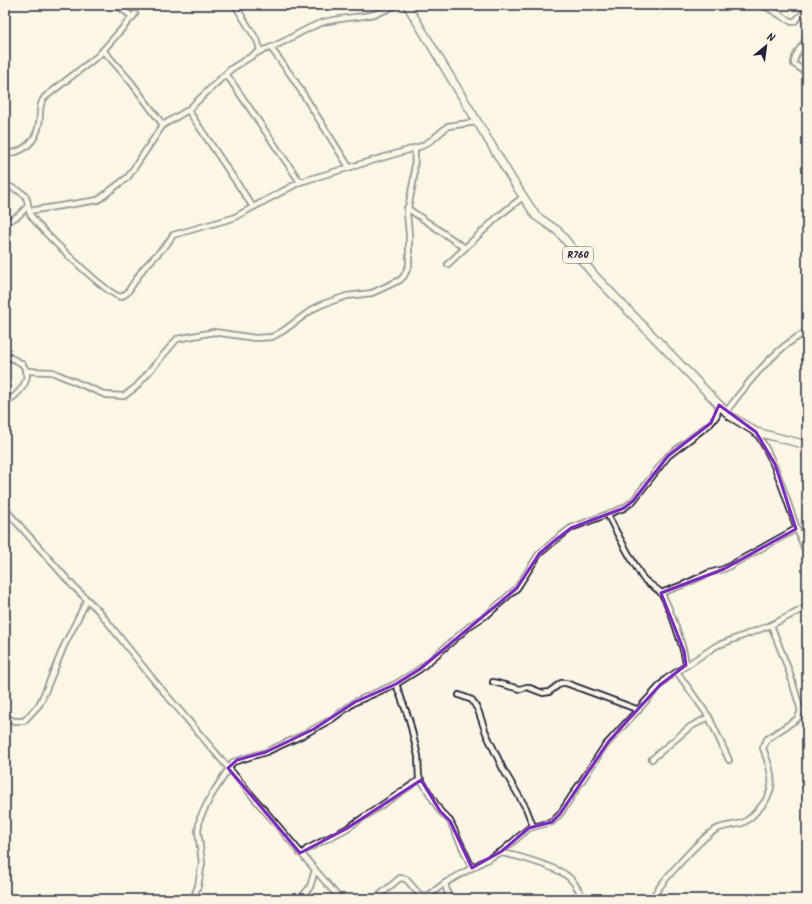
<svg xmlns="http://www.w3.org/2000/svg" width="812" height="904" font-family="Kalam,sans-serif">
  <rect width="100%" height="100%" fill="#fcf5e5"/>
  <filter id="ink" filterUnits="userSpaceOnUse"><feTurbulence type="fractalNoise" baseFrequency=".025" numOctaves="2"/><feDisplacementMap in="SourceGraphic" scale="8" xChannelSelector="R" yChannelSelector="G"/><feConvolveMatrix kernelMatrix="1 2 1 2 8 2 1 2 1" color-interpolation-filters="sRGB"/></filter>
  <g filter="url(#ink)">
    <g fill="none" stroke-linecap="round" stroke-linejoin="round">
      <!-- street casing -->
      <g stroke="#22223b" stroke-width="8">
        <g id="street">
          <path d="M116 5 133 17"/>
          <path d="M763 5 792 22 795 21 807 9"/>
          <path d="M807 39C801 47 794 55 794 64L807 73"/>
          <path d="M271 48 293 78 349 167"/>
          <path d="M103 50 131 82 163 125"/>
          <path d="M260 51C282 46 300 30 321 23 346 15 373 20 395 5"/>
          <path d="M227 75 300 182"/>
          <path d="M188 110 253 207"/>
          <path d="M5 154C23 153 36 142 39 124 41 114 38 105 45 97L99 55 135 14"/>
          <path d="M5 185C12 188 25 191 27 200 29 206 28 212 32 217 43 232 107 295 121 297L127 293 143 269 167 244 173 235 233 218 300 182 422 146 433 139 448 126 477 122"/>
          <path d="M407 208 465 248"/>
          <path d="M29 211 98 200 128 177 163 125 188 110 231 69 260 51 258 42 235 5"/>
          <path d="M5 223 18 216 28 206"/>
          <path d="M448 264 500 215 523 197"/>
          <path d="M5 355C10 358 17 360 22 364 35 378 18 396 5 402"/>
          <path d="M25 371 52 372 106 395 124 396 136 387 177 339 214 332 255 338 272 337 283 331 313 309 323 304 347 296 372 293 400 280 404 276 409 265V234L407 213 414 178 415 148"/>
          <path d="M726 412C745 386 777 345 807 332"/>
          <path d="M756 432C781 469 789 514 807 554"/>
          <path d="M5 509 73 586 98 610 152 678 340 899"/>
          <path d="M608 515C618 537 630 556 642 577 646 583 656 587 661 593 669 604 685 651 686 665"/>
          <path d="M661 593 685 584 709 573 724 569 796 529"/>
          <path d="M677 672 709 717 729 760"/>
          <path d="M493 682 520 689 527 687 543 693 549 692 561 683H566L639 710"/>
          <path d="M459 695 472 700 478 710 486 733 503 769 526 808 533 826"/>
          <path d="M5 717 14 721H24L39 705 45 692 64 646 87 600"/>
          <path d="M652 759 690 727 709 717"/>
          <path d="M420 778 440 811 450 821 472 868"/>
          <path d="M300 853H303L307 849 346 829 419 780 418 756 409 719 396 684"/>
          <path d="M498 853C511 853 555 867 566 875 574 880 579 891 584 899"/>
          <path d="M445 883 449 899"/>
          <path d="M193 899 198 886 202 863 198 831 200 818 211 796 233 762 266 752 301 736 332 719 355 702 396 684 420 669 471 625 488 614 517 588 539 554 553 542 571 528 624 508 633 501 668 456 711 423 717 415 719 405"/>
          <path d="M300 899 310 887 315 870"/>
          <path d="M375 899 400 878 406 879 419 894 425 896 429 895 445 883 502 851 529 828 552 822 560 814 604 747 666 679 716 646 771 625 807 607"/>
          <path d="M652 899C659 884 701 838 715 830 724 825 733 826 742 823 748 821 752 816 756 812 779 790 772 773 763 748L767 739 797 719 801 711 789 671 771 625"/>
        </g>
      </g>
      <!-- primary casing -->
      <g stroke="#22223b" stroke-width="10">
        <path id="primary" d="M407 5 513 181 536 216 558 231 594 275 730 416 756 432 807 445"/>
      </g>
      <!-- street -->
      <use href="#street" stroke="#fcf5e5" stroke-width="4.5"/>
      <!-- primary -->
      <use href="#primary" stroke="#fcf5e5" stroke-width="7"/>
    </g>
  </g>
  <!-- marked area -->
  <path d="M0 0H812V904H0ZM719 405 756 432 775 464 796 529 724 569 661 593 684 651 686 665 660 685 609 741 560 814 552 822 529 828 502 851 472 868 450 821 440 811 421 780 346 829 300 853 228 768 237 760 266 752 314 729 355 702 396 684 420 669 517 588 539 554 553 542 571 528 624 508 633 501 668 456 711 423Z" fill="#fcf5e5" fill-opacity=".55" fill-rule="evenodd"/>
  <path fill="none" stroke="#7b2cbf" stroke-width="3" stroke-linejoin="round" d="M719 405 756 432 775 464 796 529 724 569 661 593 684 651 686 665 660 685 609 741 560 814 552 822 529 828 502 851 472 868 450 821 440 811 421 780 346 829 300 853 228 768 237 760 266 752 314 729 355 702 396 684 420 669 517 588 539 554 553 542 571 528 624 508 633 501 668 456 711 423Z"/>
  <g text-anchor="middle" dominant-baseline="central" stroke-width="3" stroke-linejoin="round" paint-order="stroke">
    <!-- shield labels -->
    <rect fill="#fcf5e5" stroke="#63616e" stroke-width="1" x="563" y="247" width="30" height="16" rx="3"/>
    <g font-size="10" font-weight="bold" fill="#22223b">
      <text x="578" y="255">R760</text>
    </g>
  </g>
  <!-- margin -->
  <rect width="812" height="904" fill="none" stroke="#fcf5e5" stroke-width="20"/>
  <rect x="10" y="10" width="792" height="884" fill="none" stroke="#22223b" stroke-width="1.5" filter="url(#ink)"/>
  <!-- north arrow -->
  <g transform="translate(766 46) rotate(29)" stroke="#fcf5e5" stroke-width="3" paint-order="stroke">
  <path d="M0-3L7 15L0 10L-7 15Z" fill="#22223b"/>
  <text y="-6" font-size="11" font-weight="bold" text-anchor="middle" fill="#22223b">N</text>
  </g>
</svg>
